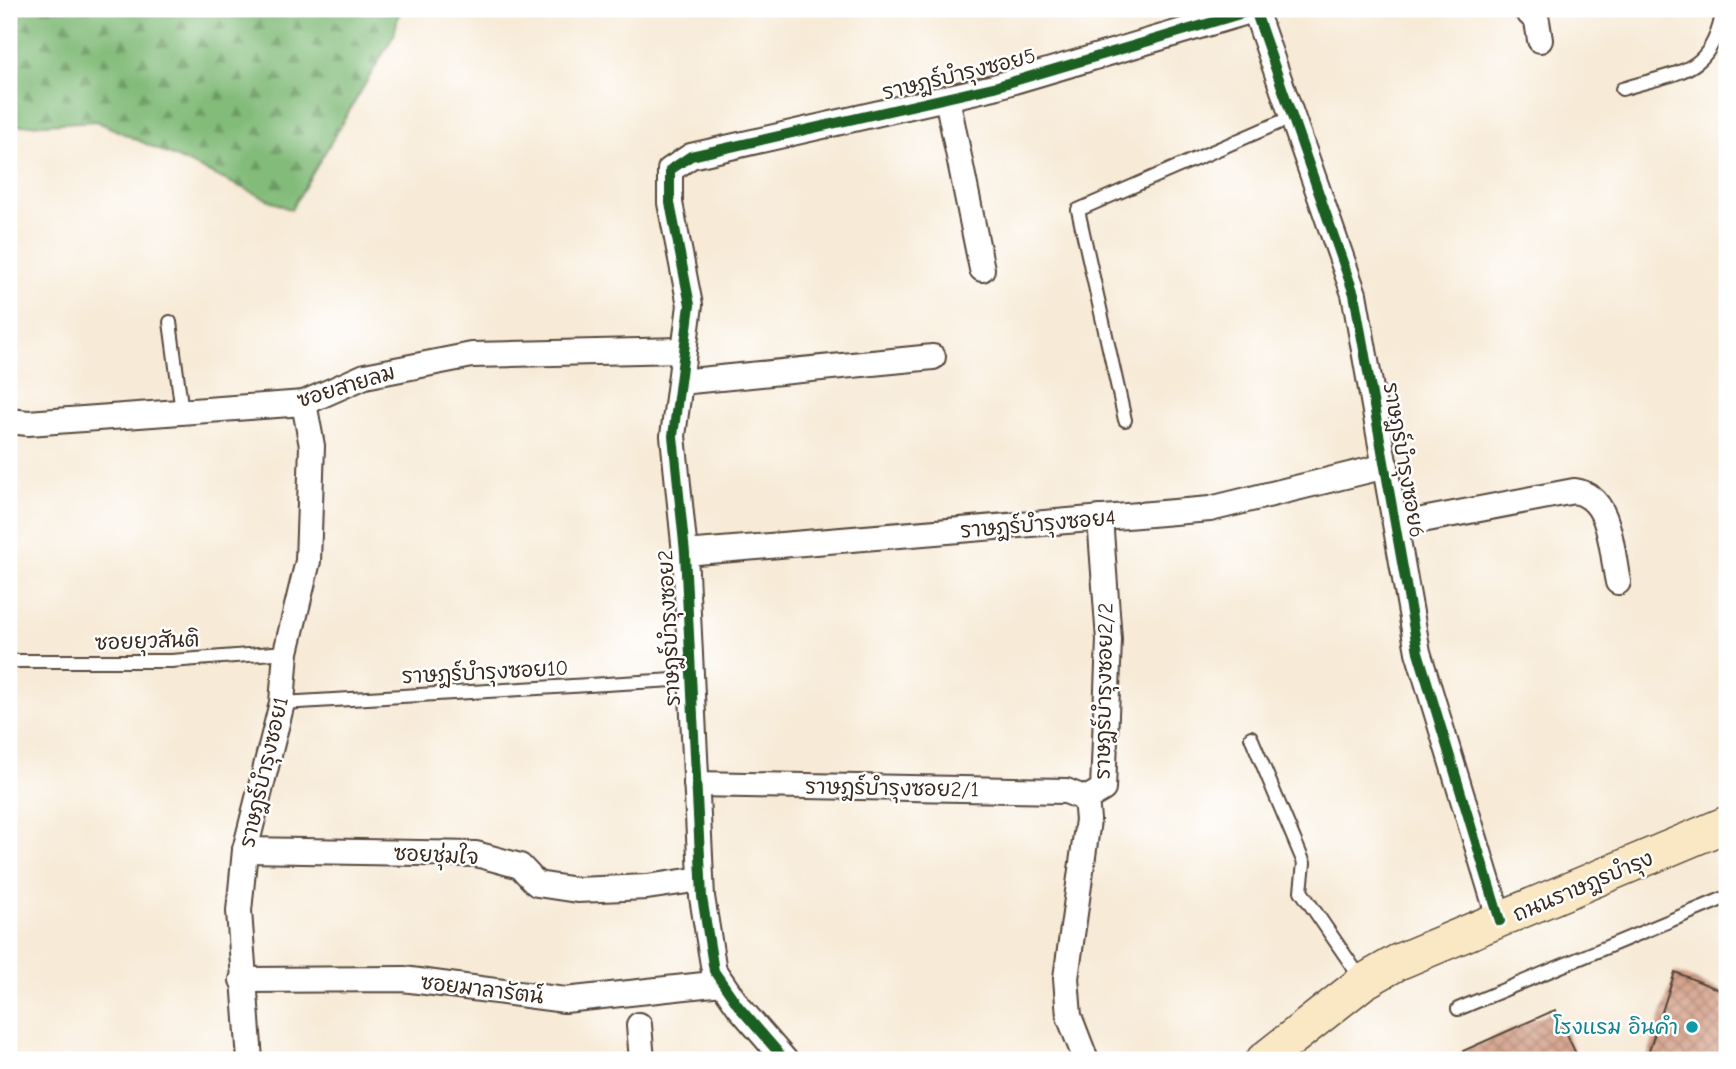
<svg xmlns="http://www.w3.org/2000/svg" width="1736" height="1069" font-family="'Comic Neue','Playpen Sans Thai',sans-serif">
  <defs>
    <pattern id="forest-firs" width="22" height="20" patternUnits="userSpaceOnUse" patternTransform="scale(1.75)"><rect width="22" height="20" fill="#83bc7a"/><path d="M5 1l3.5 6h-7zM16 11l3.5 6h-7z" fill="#6c9963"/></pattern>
    <pattern id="building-cross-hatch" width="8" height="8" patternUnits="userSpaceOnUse" patternTransform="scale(1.75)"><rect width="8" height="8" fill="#d4a089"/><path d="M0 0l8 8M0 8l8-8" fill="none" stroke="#ad836f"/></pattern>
  </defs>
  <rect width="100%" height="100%" fill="#fff"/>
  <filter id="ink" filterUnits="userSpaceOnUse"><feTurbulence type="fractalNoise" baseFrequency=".0143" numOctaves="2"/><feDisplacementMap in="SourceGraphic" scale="14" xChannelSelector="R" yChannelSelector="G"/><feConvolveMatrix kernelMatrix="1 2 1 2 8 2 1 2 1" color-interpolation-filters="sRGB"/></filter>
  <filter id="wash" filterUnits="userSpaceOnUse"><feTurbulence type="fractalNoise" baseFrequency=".00686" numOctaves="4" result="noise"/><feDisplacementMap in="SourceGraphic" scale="28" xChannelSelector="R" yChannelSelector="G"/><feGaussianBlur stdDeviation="1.57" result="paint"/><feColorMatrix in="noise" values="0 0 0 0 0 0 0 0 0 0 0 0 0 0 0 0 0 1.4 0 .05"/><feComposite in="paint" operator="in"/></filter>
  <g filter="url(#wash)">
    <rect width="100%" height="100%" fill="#f7ead6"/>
    <!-- forest -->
    <path fill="url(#forest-firs)" stroke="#5f734c" stroke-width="2" d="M9 9H400L394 35 291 210 96 121 9 126Z"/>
    <g id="blocks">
      <!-- building -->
      <g fill="url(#building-cross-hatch)">
        <path d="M1675 972 1727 993V1060H1646Z"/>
        <path d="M1555 1010 1579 1060H1468L1463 1051Z"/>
      </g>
    </g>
  </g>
  <g filter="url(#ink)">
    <use href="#blocks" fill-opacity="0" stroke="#57473a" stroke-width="2"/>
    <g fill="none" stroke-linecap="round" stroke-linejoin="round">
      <!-- lane casing -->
      <g stroke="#57473a" stroke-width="16">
        <g id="lane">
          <path d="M1622 89C1678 71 1712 76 1723 9"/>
          <path d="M170 322 182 412"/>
          <path d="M1125 420 1078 210 1292 117"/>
          <path d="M9 661H171L286 652"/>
          <path d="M282 703 691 679"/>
          <path d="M1251 737 1304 863 1301 891 1362 980"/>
          <path d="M1458 1009 1727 897"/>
        </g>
      </g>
      <!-- street casing -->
      <g stroke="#57473a" stroke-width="28">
        <g id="street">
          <path d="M1525 9 1537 21 1540 40"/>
          <path d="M1255 10 1354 294 1418 652 1500 921"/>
          <path d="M947 98 982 269"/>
          <path d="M680 382 933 357"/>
          <path d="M9 421 28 423 304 403 365 376 472 355 682 350"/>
          <path d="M1396 525 1574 491C1612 496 1611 551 1618 582"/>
          <path d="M685 553 1210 509 1386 466"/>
          <path d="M696 784 1066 791 1086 799"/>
          <path d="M245 850 476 854 520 866 537 884 577 890 647 887 701 879"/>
          <path d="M242 980 403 979 565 1000 722 983"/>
          <path d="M639 1025 642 1060"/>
          <path d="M250 1060 239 911 245 850 282 703 286 652 308 561 312 446 304 403"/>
          <path d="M785 1060 739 1007 714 971 702 897 685 553 673 436 690 305 670 203V170L691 156 994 87 1257 9"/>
          <path d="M1086 1060 1069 1016 1066 978 1088 820 1086 799 1103 789 1109 640 1100 518"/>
        </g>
      </g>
      <!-- secondary casing -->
      <g stroke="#57473a" stroke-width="38">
        <path id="secondary" d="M1264 1060 1363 982 1398 962 1727 824"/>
      </g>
      <!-- lane -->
      <use href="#lane" stroke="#fff" stroke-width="12"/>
      <!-- street -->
      <use href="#street" stroke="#fff" stroke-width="24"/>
      <!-- secondary -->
      <use href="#secondary" stroke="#fae7c3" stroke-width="35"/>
      <!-- cycleway casing -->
      <g stroke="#fff" stroke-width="15">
        <g id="cycleway">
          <path d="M1255 10 1354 294 1418 652 1500 921"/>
          <path d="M785 1060 739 1007 714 971 702 897 685 553 673 436 690 305 670 203V170L691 156 994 87 1257 9"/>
        </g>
      </g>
      <!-- cycleway -->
      <use href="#cycleway" stroke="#1b5e20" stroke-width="10"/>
    </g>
  </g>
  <!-- markers -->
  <circle fill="#0f9aa8" stroke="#fff" stroke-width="2.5" cx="1692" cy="1027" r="7"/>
  <g text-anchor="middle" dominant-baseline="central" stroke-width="5" stroke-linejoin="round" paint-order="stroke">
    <!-- street labels -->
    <g font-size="21" fill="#3b2a1e" stroke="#fff">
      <text transform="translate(959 74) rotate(-14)">ราษฎร์บำรุงซอย5</text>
      <text transform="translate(346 386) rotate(-17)">ซอยสายลม</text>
      <text transform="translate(1404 460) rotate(80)">ราษฎร์บำรุงซอย6</text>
      <text transform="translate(1038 524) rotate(-5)">ราษฎร์บำรุงซอย4</text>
      <text transform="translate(669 628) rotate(-93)">ราษฎร์บำรุงซอย2</text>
      <text transform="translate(147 641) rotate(-2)">ซอยยุวสันติ</text>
      <text transform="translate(485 672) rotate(-3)">ราษฎร์บำรุงซอย10</text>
      <text transform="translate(1104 691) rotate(-89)">ราษฎร์บำรุงซอย2/2</text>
      <text transform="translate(264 772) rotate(-77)">ราษฎร์บำรุงซอย1</text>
      <text transform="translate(892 788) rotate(1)">ราษฎร์บำรุงซอย2/1</text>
      <text transform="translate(436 855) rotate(3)">ซอยชุ่มใจ</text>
      <text transform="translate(1583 886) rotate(-23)">ถนนราษฎรบำรุง</text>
      <text transform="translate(482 989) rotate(7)">ซอยมาลารัตน์</text>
    </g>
    <!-- culture labels -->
    <g font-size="21" fill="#0d838f" stroke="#fff" text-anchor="end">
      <text x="1678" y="1027">โรงแรม อินคำ</text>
    </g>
  </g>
  <!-- margin -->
  <rect width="1736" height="1069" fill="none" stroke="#fff" stroke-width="35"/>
</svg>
